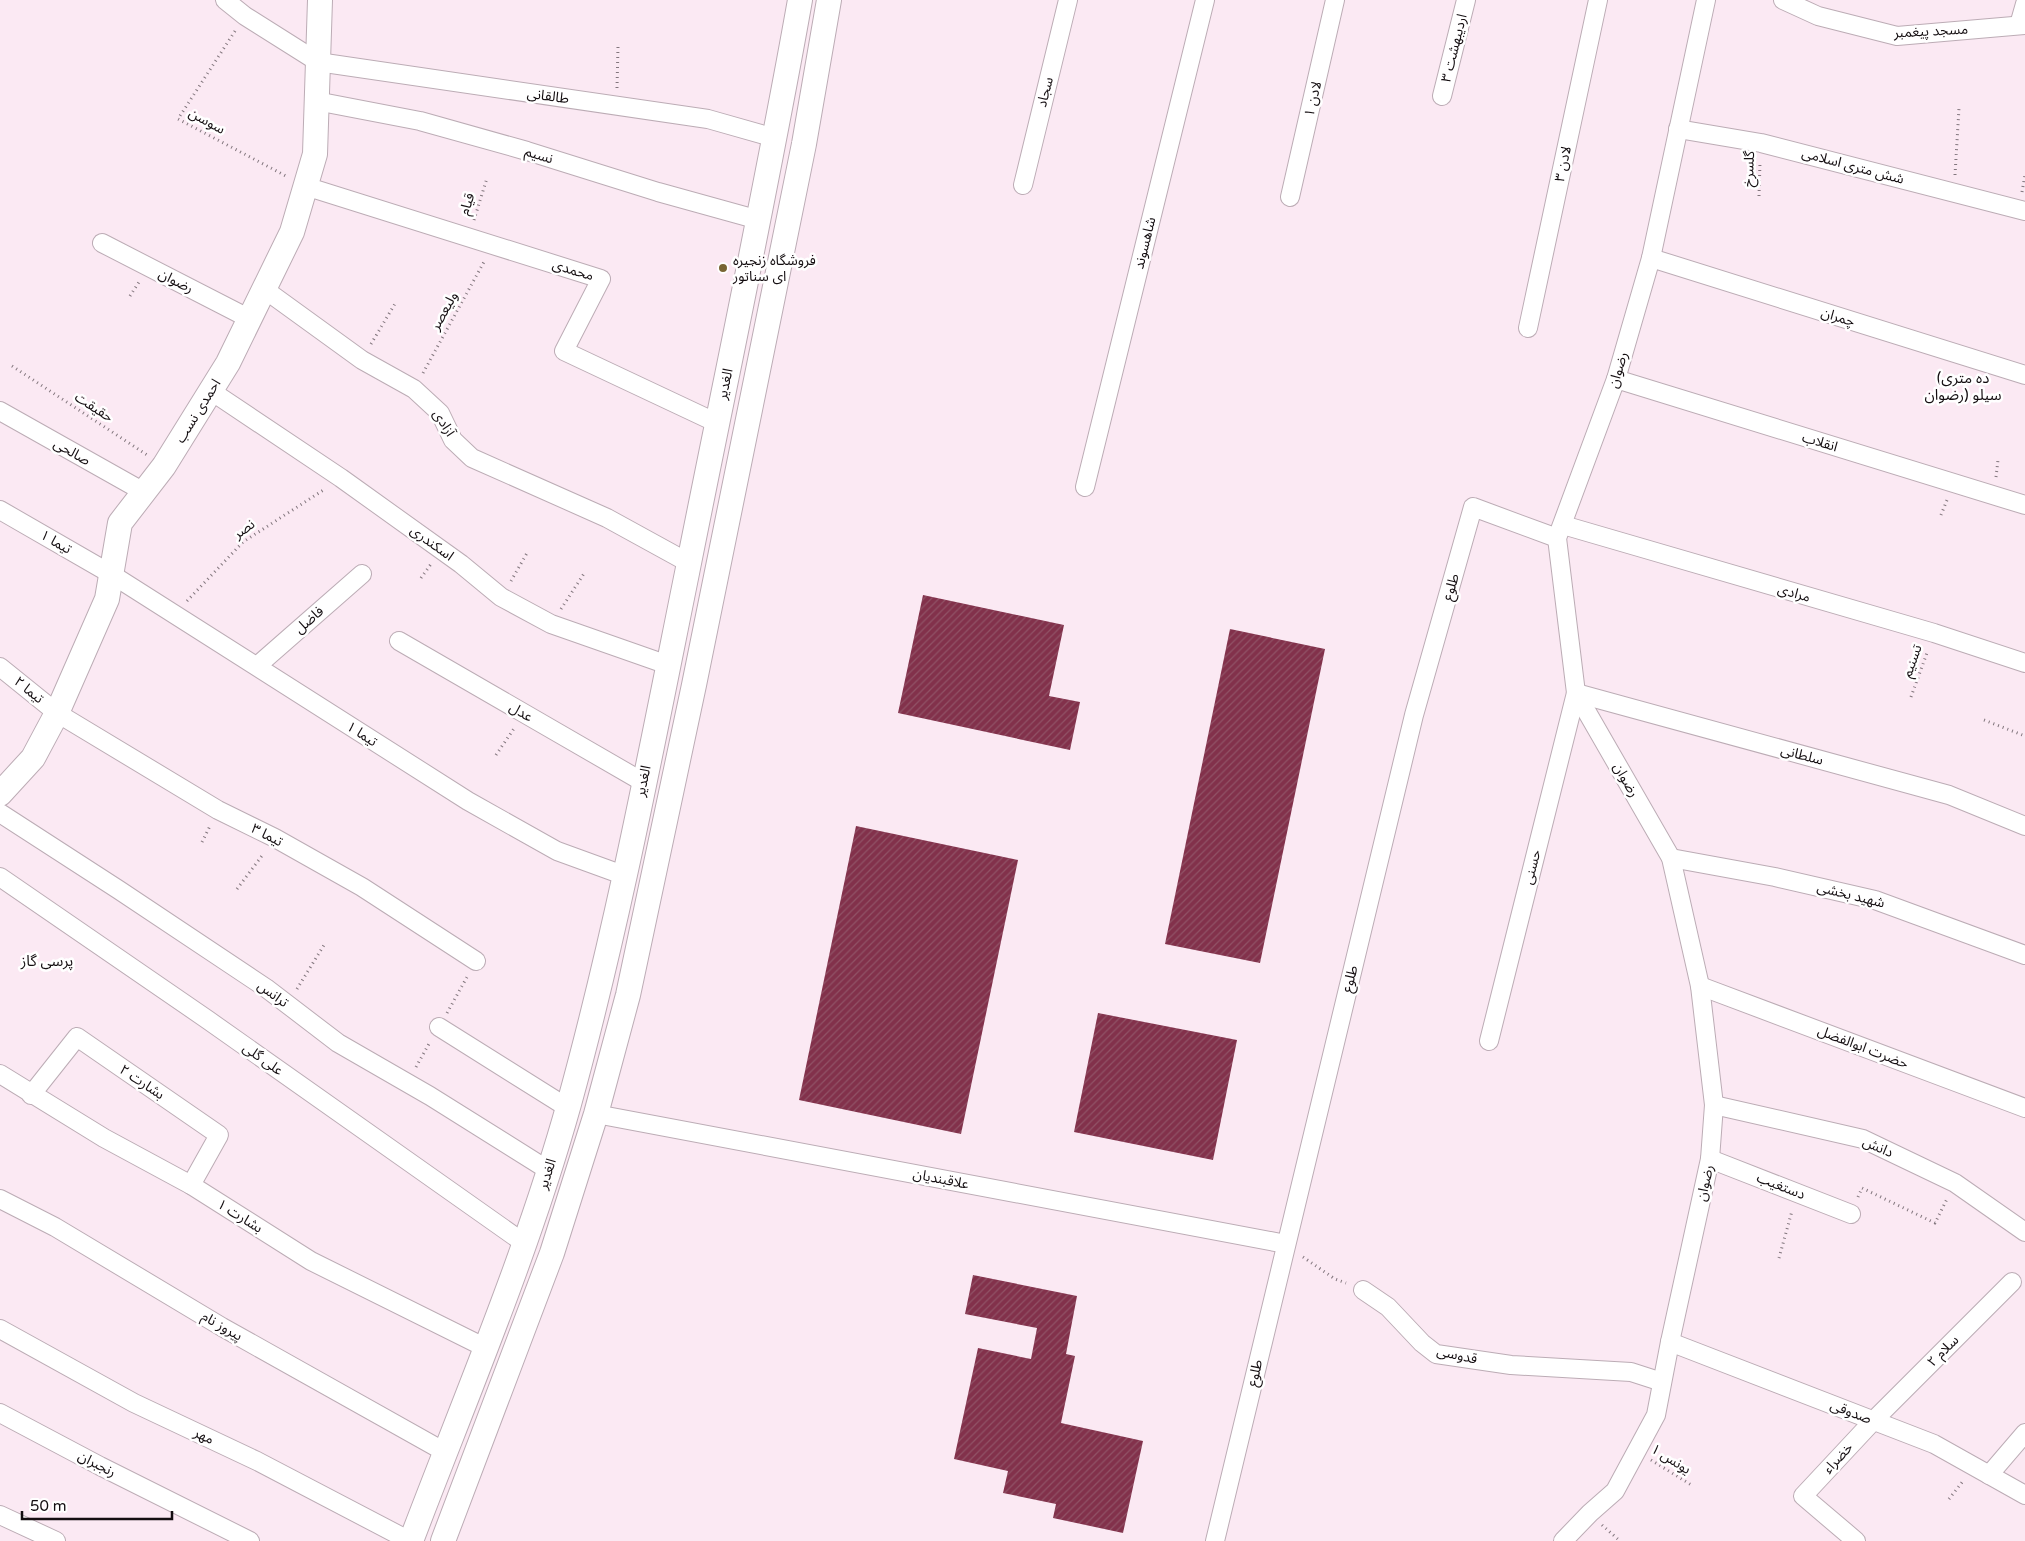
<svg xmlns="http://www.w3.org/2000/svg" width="2025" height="1541" font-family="'Varela Round','Noto Sans Arabic',sans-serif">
  <defs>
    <pattern id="building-hatch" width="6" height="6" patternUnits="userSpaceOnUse" patternTransform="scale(1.25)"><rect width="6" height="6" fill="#82314b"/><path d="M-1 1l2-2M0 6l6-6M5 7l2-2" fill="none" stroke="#905266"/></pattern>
  </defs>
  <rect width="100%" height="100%" fill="#fbe9f3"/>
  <!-- building -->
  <g fill="url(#building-hatch)">
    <path d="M923 595 1064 625 1049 696 1080 702 1070 750 898 713Z"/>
    <path d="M1230 629 1325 649 1260 963 1165 944Z"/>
    <path d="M856 826 1018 860 961 1134 799 1100Z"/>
    <path d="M1098 1013 1237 1040 1213 1160 1074 1132Z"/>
    <path d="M973 1275 1077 1296 1066 1354 1075 1356 1061 1423 1143 1441 1123 1533 1053 1518 1056 1504 1003 1493 1008 1471 954 1459 978 1348 1031 1359 1037 1328 965 1314Z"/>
  </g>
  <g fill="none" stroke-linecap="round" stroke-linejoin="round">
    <!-- street casing -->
    <g stroke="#bcacb5" stroke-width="20">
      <g id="street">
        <path d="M225 0 245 16 318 62 708 119 775 138"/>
        <path d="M1783 0 1818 16 1897 36 2025 25"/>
        <path d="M2019 25 2025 4"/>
        <path d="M1442 96 1466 0"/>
        <path d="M316 101 420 121 527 151 658 192 759 220"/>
        <path d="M1678 129 1761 143 2025 211"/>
        <path d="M1023 185 1068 0"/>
        <path d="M305 186 601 279 564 351 717 423"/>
        <path d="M1290 197 1335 0"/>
        <path d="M102 243 250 319"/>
        <path d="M1651 258 2025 375"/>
        <path d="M264 289 362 360 414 389 440 413 453 440 472 458 607 518 689 563"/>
        <path d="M1528 328 1598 0"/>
        <path d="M1616 379 2025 505"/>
        <path d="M211 391 341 478 461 564 501 597 551 624 668 665"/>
        <path d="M0 411 144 492"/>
        <path d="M1085 487 1205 0"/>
        <path d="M0 510 111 574 468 801 557 851 623 875"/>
        <path d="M1563 525 1934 633 2025 663"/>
        <path d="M399 641 643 782"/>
        <path d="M257 666 362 574"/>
        <path d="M0 667 57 713 218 810 275 838 362 887 476 961"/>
        <path d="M0 813 119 890 266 988 338 1043 430 1096 548 1170"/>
        <path d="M1671 858 1775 877 1875 900 2025 955"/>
        <path d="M0 877 208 1020 524 1243"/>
        <path d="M1700 986 2025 1108"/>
        <path d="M439 1027 568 1108"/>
        <path d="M1489 1041 1576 693 1949 795 2025 826"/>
        <path d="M0 1074 104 1138 191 1185 311 1261 486 1348"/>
        <path d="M31 1095 77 1037 219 1135 191 1185"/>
        <path d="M1714 1105 1863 1139 1955 1183 2025 1232"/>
        <path d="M596 1114 1286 1244"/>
        <path d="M1710 1159 1851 1214"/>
        <path d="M0 1199 55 1227 222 1327 445 1452"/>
        <path d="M1363 1290 1388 1307 1422 1343 1436 1354 1511 1365 1631 1372 1662 1382"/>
        <path d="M0 1329 134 1403 257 1461 410 1541"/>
        <path d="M1670 1342 1934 1444 2025 1495"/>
        <path d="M0 1413 100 1466 250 1541"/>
        <path d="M1989 1475 2025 1433"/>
        <path d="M0 1515 56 1541"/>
        <path d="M1215 1541 1414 715 1473 507 1557 538"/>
        <path d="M1563 1541 1590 1513 1615 1491 1656 1415 1670 1342 1710 1159 1714 1105 1700 986 1671 858 1576 693 1557 538 1616 379 1651 258 1706 0"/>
        <path d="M1856 1541 1803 1496 1874 1420 2012 1282"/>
      </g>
    </g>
    <!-- secondary casing -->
    <g stroke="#bcacb5" stroke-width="26">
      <g id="secondary">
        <path d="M0 794 33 758 57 713 107 599 120 523 164 466 228 363 292 232 315 154 320 0"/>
        <path d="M411 1541C466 1396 527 1254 569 1104 617 930 651 751 687 573 725 382 766 192 800 0"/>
        <path d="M443 1541 552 1253 596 1114 628 995 694 685 804 144 829 0"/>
      </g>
    </g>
    <!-- path -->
    <g stroke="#82767d" stroke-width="3" stroke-dasharray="1 4" stroke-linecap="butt">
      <path d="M235 31 178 119 286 176"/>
      <path d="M617 88 618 46"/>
      <path d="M1955 175 1959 108"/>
      <path d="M2022 192 2025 175"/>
      <path d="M1759 196 1760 162"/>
      <path d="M474 220 487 178"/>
      <path d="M130 296 139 282"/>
      <path d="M371 344 396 302"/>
      <path d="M12 366 147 455"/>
      <path d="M423 373 485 260"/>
      <path d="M1996 477 1998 460"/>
      <path d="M1941 515 1947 500"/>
      <path d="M421 578 431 564"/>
      <path d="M511 581 527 553"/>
      <path d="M187 601 243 542 325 489"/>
      <path d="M561 609 585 572"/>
      <path d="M1911 697 1928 650"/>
      <path d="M1984 720 2025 736"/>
      <path d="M496 755 515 727"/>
      <path d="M202 842 210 826"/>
      <path d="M237 889 264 853"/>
      <path d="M297 989 324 945"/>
      <path d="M447 1013 467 977"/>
      <path d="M416 1067 430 1042"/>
      <path d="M1858 1197 1862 1188 1935 1223 1947 1199"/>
      <path d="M1303 1257 1335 1279 1346 1283"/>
      <path d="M1779 1258 1792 1211"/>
      <path d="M1651 1460 1693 1486"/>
      <path d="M1949 1499 1963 1481"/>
      <path d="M1602 1525 1620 1541"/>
    </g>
    <!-- street -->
    <use href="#street" stroke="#fff" stroke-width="18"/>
    <!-- secondary -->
    <use href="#secondary" stroke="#fff" stroke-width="24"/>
  </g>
  <!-- markers -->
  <circle fill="#786533" stroke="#fff" stroke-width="2" cx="723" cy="268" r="5"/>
  <g text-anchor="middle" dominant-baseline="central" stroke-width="5" stroke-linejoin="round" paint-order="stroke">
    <!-- street labels -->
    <g font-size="14" fill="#140e11" stroke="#fff">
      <text transform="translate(1931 31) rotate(-3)">مسجد پیغمبر</text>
      <text transform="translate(1454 48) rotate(-76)">اردیبهشت ۳</text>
      <text transform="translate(1045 92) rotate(-76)">سجاد</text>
      <text transform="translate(548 96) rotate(8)">طالقانی</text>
      <text transform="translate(1313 99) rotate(-77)">لادن ۱</text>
      <text transform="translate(207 121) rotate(29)">سوسن</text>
      <text transform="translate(539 155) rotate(17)">نسیم</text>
      <text transform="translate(1563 164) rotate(-78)">لادن ۳</text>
      <text transform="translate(1853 166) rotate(15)">شش متری اسلامی</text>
      <text transform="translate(1749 169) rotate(-88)">گلسرخ</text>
      <text transform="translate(467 204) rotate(-73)">قیام</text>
      <text transform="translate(1145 243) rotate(-76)">شاهسوند</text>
      <text transform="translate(573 270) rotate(17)">محمدی</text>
      <text transform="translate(176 281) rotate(27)">رضوان</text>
      <text transform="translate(444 311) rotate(-61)">ولیعصر</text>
      <text transform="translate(1838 317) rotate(17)">چمران</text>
      <text transform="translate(1618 370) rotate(-73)">رضوان</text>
      <text transform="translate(725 384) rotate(-78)">الغدیر</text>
      <text transform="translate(94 407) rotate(33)">حقیقت</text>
      <text transform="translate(198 411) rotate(-58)">احمدی نسب</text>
      <text transform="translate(444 423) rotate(58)">آزادی</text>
      <text transform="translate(1820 442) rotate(17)">انقلاب</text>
      <text transform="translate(72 452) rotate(29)">صالحی</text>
      <text transform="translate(244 529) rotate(-36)">نصر</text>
      <text transform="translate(56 542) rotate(30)">۱ تیما</text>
      <text transform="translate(432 543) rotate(36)">اسکندری</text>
      <text transform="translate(1451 587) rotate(-74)">طلوع</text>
      <text transform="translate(1794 593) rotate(16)">مرادی</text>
      <text transform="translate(309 620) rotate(-41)">فاضل</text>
      <text transform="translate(1912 661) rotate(-70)">تسنیم</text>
      <text transform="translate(29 690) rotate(39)">تیما ۲</text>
      <text transform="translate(521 712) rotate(30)">عدل</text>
      <text transform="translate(362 734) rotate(33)">تیما ۱</text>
      <text transform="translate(1802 755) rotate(15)">سلطانی</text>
      <text transform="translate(1626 780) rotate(60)">رضوان</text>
      <text transform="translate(643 781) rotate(-78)">الغدیر</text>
      <text transform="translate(267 835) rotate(27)">تیما ۳</text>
      <text transform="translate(1532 867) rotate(-76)">حسنی</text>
      <text transform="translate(1851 895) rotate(14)">شهید بخشی</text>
      <text transform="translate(1350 979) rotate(-76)">طلوع</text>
      <text transform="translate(273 994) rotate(36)">ترانس</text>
      <text transform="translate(1863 1047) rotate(21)">حضرت ابوالفضل</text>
      <text transform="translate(263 1059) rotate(35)">علی گلی</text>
      <text transform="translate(142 1082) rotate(34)">بشارت ۲</text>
      <text transform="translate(1878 1147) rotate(24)">دانش</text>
      <text transform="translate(547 1174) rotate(-72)">الغدیر</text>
      <text transform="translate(941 1179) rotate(11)">علاقبندیان</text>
      <text transform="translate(1705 1183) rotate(-78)">رضوان</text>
      <text transform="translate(1781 1186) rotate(21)">دستغیب</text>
      <text transform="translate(240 1216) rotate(32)">بشارت ۱</text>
      <text transform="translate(222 1326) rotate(30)">پیروز نام</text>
      <text transform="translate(1943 1351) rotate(-45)">سلام ۲</text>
      <text transform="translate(1457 1355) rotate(12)">قدوسی</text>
      <text transform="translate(1255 1373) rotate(-77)">طلوع</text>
      <text transform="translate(1851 1412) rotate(21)">صدوقی</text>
      <text transform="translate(204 1436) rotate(25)">مهر</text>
      <text transform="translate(1838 1458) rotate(-47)">خضراء</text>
      <text transform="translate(1671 1459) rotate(32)">یونس ۱</text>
      <text transform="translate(97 1464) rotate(27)">رنجبران</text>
    </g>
    <!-- poi labels -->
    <g font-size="14" fill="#140e11" stroke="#fff" text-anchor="start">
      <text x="733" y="260">فروشگاه زنجیره<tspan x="733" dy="16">ای سناتور</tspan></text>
    </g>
    <!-- neighbourhood labels -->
    <g font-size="15" fill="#140e11" stroke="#fff">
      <text x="1963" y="378">(ده متری<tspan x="1963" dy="17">سیلو (رضوان</tspan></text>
      <text x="47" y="961">پرسی گاز</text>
    </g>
  </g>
  <!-- scale -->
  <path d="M22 1511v8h150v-8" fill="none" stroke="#140e11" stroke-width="2.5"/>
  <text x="30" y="1511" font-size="15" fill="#140e11" stroke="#ffffff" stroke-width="4" paint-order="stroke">50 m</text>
</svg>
